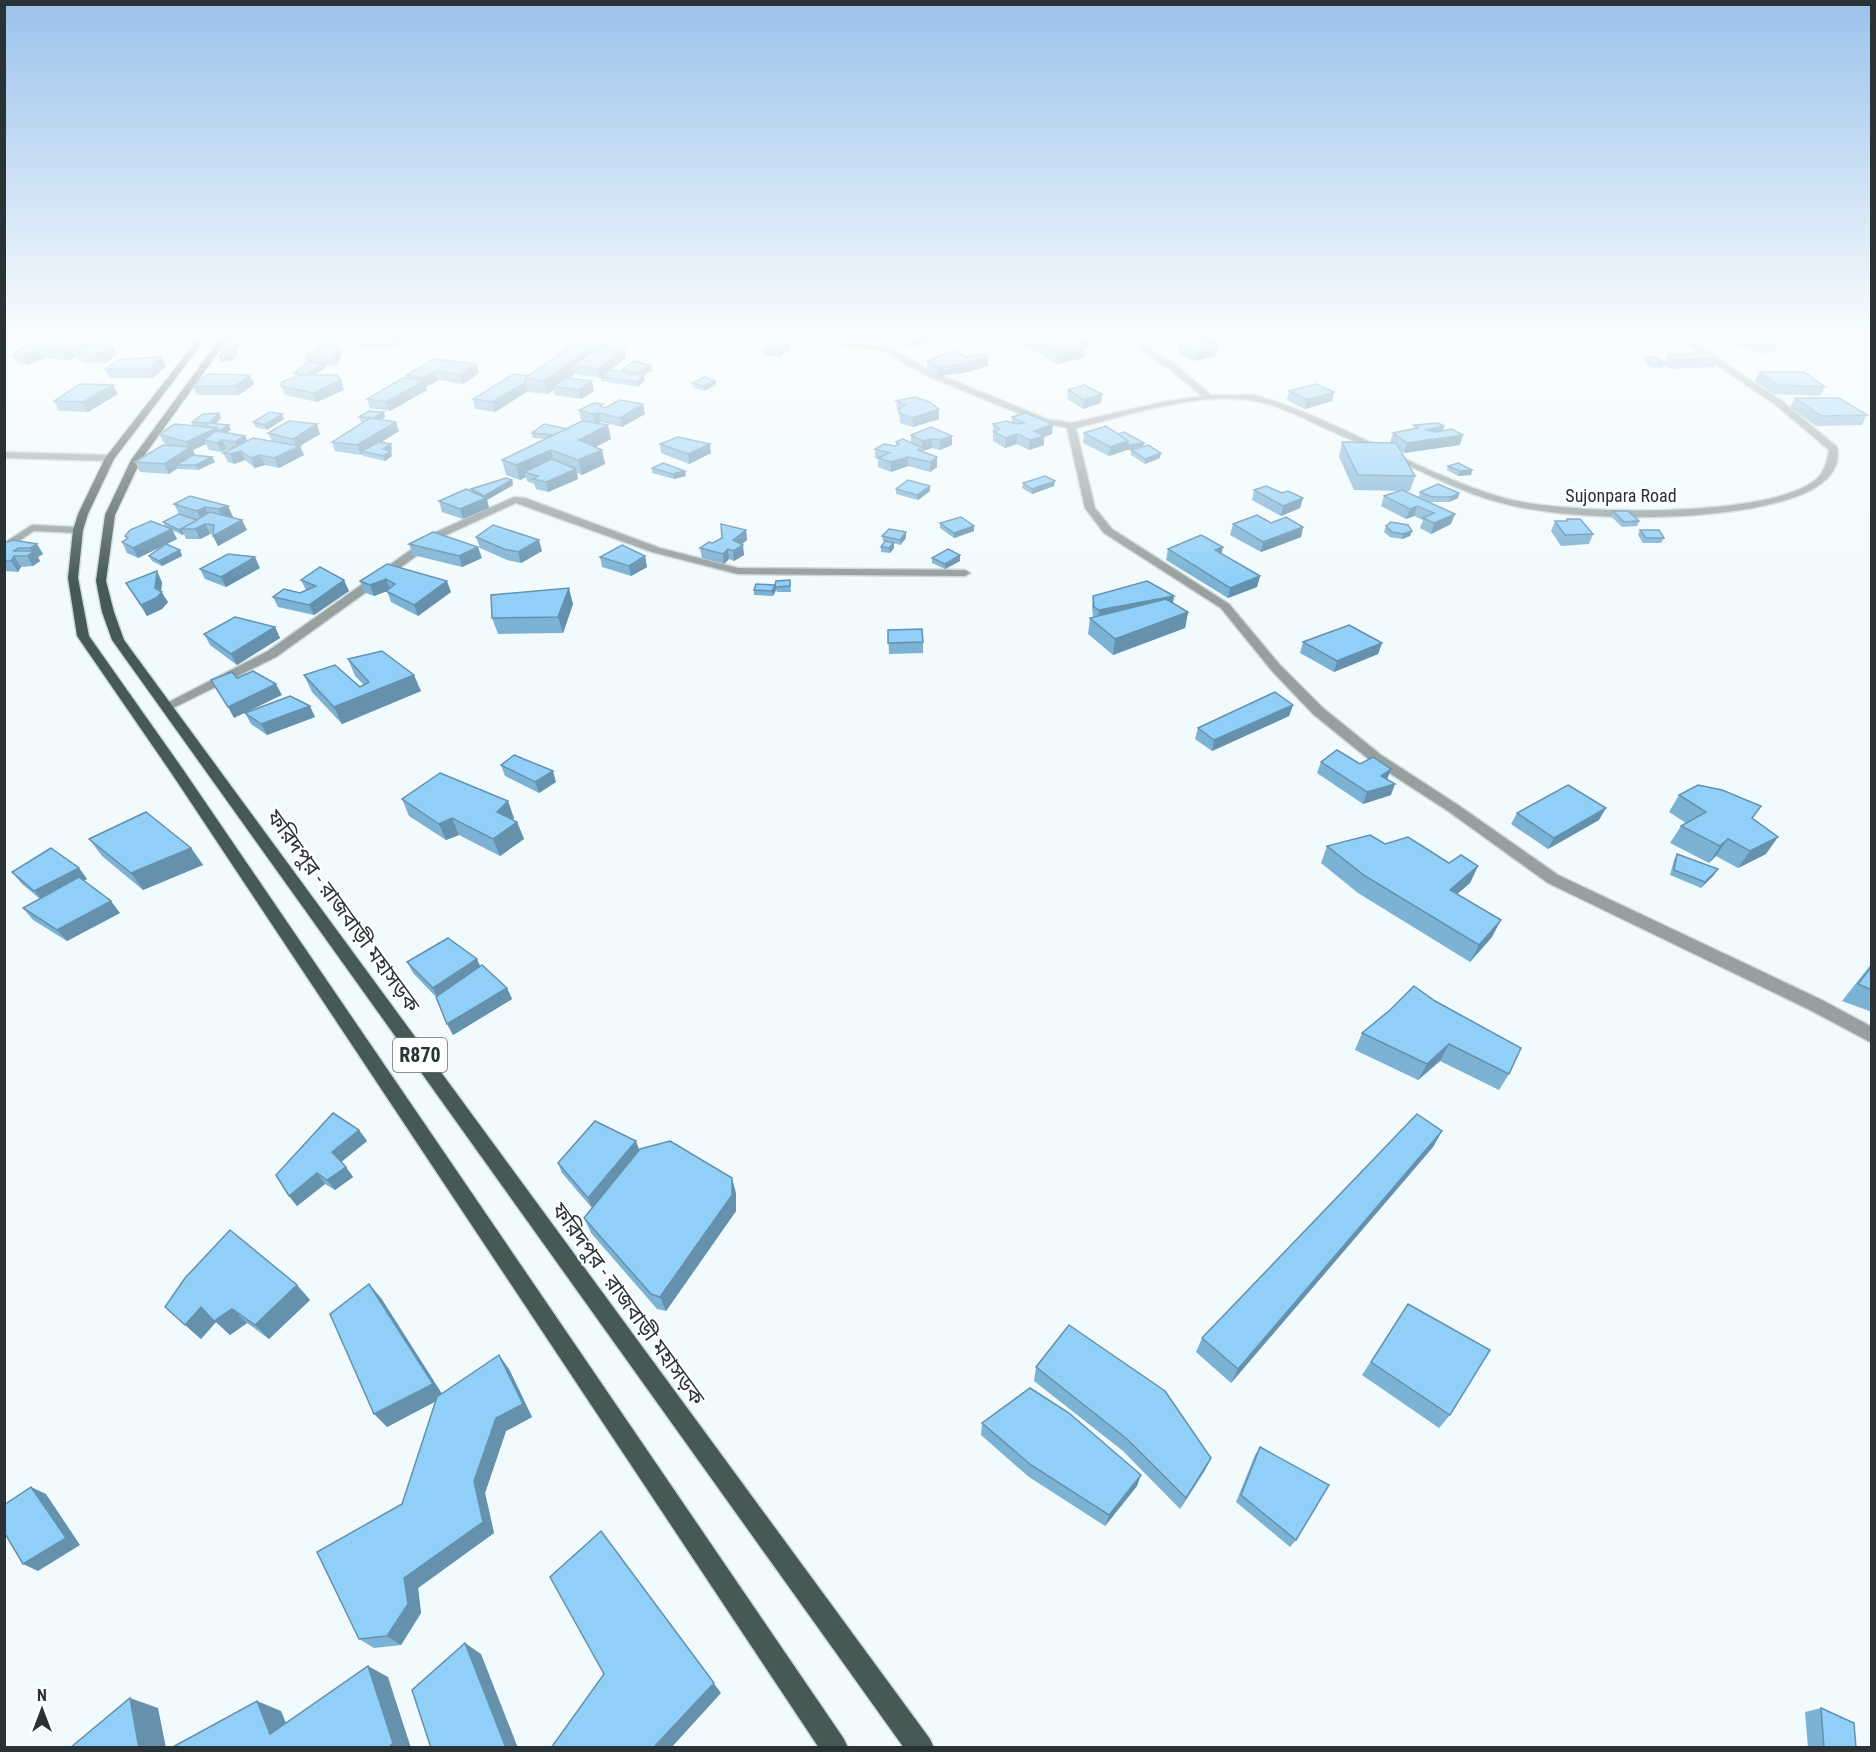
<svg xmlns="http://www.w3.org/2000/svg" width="1876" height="1752" font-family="'Roboto Condensed','Noto Sans Bengali',sans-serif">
  <rect width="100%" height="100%" fill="#f1fbfd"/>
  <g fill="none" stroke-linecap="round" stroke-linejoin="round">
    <!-- street casing -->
    <g stroke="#cdd7d9" stroke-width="3">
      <g id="street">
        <path d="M776 336H802L888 347 933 372 1047 419 1071 423 1163 402 1202 396 1173 372 1122 336H1132L1179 368 1211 395H1254L1277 402C1354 429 1425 475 1504 498 1564 515 1764 519 1814 481 1824 474 1827 462 1829 450L1776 405 1674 336H1684L1782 401 1837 447C1843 474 1816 490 1795 497 1724 523 1570 523 1498 502 1467 494 1438 479 1409 466 1380 453 1351 440 1322 427 1301 417 1278 405 1255 401 1196 391 1132 415 1076 428L1095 508 1112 529 1229 604 1280 665 1323 708 1381 755 1458 805 1558 875 1822 1000 1872 1027V1043L1810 1010 1548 883 1448 811 1371 761 1313 714 1272 671 1221 608 1104 533 1085 508 1067 428 1042 423 927 376 883 351Z"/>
        <path d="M4 452 110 455 115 458 110 461 4 458Z"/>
        <path d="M514 497 525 498 660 548 738 568 965 570 970 573 965 576 738 574 652 552 516 503 444 536 276 657 171 709H163L161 706 268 651 436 532Z"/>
        <path d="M32 525 78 527 83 530 78 533 34 531 4 551V543Z"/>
      </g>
    </g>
    <!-- primary casing -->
    <g stroke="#cdd7d9" stroke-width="3">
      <g id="primary">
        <path d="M200 336H208L114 459 88 514 83 530 78 578 89 636 182 768 844 1739 848 1748H819L172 774 77 636 68 578 73 530 78 514 105 458Z"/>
        <path d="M222 336H230L141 460 115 515 106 581 114 612 124 640 930 1739 934 1748H904L112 640 102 612 96 581 105 515 131 460Z"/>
      </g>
    </g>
    <!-- street -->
    <use href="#street" fill="#96a09e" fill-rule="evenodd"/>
    <!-- primary -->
    <use href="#primary" fill="#465954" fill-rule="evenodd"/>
  </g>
  <!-- wall -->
  <g fill="#7cb2d4">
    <path d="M111 336H187L184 342 112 339Z"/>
    <path d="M367 336H401L399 338 400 342 395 347H358L357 343Z"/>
    <path d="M547 336H566L562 339 560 344 548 343Z"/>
    <path d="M888 336H930V338L926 344 915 345 914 348 888 342Z"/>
    <path d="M935 336H967L965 343Z"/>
    <path d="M1014 336H1089L1088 348H1085L1084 358 1057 364 1014 340Z"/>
    <path d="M1168 336H1225L1219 338 1218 347H1216V356L1194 361 1178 354 1179 345 1189 343 1186 342 1176 343 1168 341Z"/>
    <path d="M605 338 607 347 625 349 626 358 610 370 624 372 623 369 651 366 652 371 642 375 645 380 638 387 601 381V377L607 372 599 378 575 374 570 378 594 391 581 399 555 395 554 390 547 394 529 392 528 391 495 412 475 409 473 399 528 376Z"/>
    <path d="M1735 338 1769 346 1776 348 1773 353H1758L1752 349H1744L1733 342Z"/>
    <path d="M112 346 117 354 106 363H85L79 360 77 357 69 360 45 358 28 365 18 364 13 355 21 349 82 348Z"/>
    <path d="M790 349 779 357 763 355 762 350Z"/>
    <path d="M342 354 337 365 325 366 326 367 315 375 341 380 344 390 317 402 285 395 281 386 295 377 294 373 308 362 306 358Z"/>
    <path d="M1668 354 1719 358 1714 367 1670 369 1664 364 1663 368H1651L1644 362 1646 358 1664 363Z"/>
    <path d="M966 357H988V366L964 373 938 376 927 370V361Z"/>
    <path d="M476 364 479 373 463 384 439 380 426 386 427 390 390 411 370 408 367 399 407 379 406 375Z"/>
    <path d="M166 366 153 378H110L105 369Z"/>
    <path d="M1759 372 1825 387 1820 396 1773 394 1755 381Z"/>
    <path d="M250 375 254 384 239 395H197L193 386Z"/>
    <path d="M715 381 716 385 704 391 693 387 692 383Z"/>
    <path d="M1068 390 1102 394 1101 403 1083 409 1067 399Z"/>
    <path d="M1289 391 1334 392 1332 401 1305 409 1287 400Z"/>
    <path d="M118 394 88 412 59 411 54 401Z"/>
    <path d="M1795 398 1867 415 1862 425 1816 426 1790 407Z"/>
    <path d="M896 401 939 419 913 427 900 423 899 411 897 410Z"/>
    <path d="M643 404 645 414 622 427 601 422 597 423 611 439 596 447 602 450 605 464 582 475 577 473 578 479 548 492 536 489 534 484 527 481 526 477 520 480 506 475 502 460 545 439 533 438 532 433 567 429 590 422 581 420 579 410 603 407Z"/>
    <path d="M384 412 385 417 381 420 399 431 381 442 392 449 390 451 392 456 385 461 363 456V454L361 455 335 451 332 442 363 422H361L359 417Z"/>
    <path d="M219 413 221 418 215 424 231 430 226 432 248 441H272L268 433 320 434 300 446 304 455 279 468 265 465 255 468 245 460 234 464 228 462 223 453 229 450 227 449 222 452 209 450 206 444 193 450 195 455 212 457 215 462 198 470 178 469V468L169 474 140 472 135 462 172 446 164 443 159 434 193 426 192 422Z"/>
    <path d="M282 414 284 419 267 430 255 427 253 422Z"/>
    <path d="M1012 417 1052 434 1044 437V445L1029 450 1017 444 1005 448 993 441V424L1012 423Z"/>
    <path d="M1414 425 1444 426 1443 431 1460 445 1404 453 1400 450 1415 476 1410 491H1404L1451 524 1431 534 1420 528 1423 520 1414 516 1406 519 1381 506 1384 496 1399 491 1354 490 1339 457 1342 442 1392 443 1390 442 1393 433 1413 429Z"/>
    <path d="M1084 433 1118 434 1144 443 1143 446 1160 458 1145 464 1131 455V450L1136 449 1127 450 1109 456 1083 443Z"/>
    <path d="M911 435 952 436V445L940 450 932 448 922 451 921 450 937 467 930 472 908 466 891 472 878 467V459L875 458V449L895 446 896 445V442H911Z"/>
    <path d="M660 444 711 453 689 464 661 453Z"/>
    <path d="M1448 466 1472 470 1471 475 1458 476 1447 470Z"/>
    <path d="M652 468 686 476 674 479 652 473Z"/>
    <path d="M512 480 513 485 487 500 489 508 463 519 442 512 439 501 472 492 471 489Z"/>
    <path d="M1023 483 1054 486 1032 494 1022 488Z"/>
    <path d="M896 489 930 491 918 500 896 494Z"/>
    <path d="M1254 490 1282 493 1303 498 1300 508 1281 516 1252 500Z"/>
    <path d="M1420 492 1459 493 1458 498 1449 502H1430L1419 497Z"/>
    <path d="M174 504 228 506 233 517H231L247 530 218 546 213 536V534H210L200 539H186L184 534 182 535 172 530 177 539 167 544 180 550 182 556 162 566 152 561 149 556 163 546 138 558 127 553 122 542 127 539 125 536 166 527 163 522 197 520 179 514Z"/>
    <path d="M1613 511 1639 521 1637 526 1622 527 1611 516Z"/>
    <path d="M1567 519 1593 534 1589 544 1561 546 1551 531 1555 521H1566Z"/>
    <path d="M940 523 974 526V531L954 538 940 528Z"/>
    <path d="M1271 523 1303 527 1301 537 1261 552 1230 535 1233 524Z"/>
    <path d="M1386 526 1412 531 1410 536 1402 539 1390 537 1384 532Z"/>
    <path d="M746 530 747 540 742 544 744 555 734 561 729 559 724 564 702 558 700 548Z"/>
    <path d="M1640 530 1664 538 1661 543H1643L1638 535Z"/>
    <path d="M882 536 906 538 900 545 894 543V548L890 553 881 552V547L885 541H883Z"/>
    <path d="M476 537 542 551 521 563 507 560 480 548Z"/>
    <path d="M4 543 37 544 43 554 38 557 40 561 33 566 21 567 18 572 4 571Z"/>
    <path d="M409 544 482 558 462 567 413 555Z"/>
    <path d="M1168 549 1260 576 1257 587 1228 598 1166 560Z"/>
    <path d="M645 556 647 567 631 576 602 567 600 557Z"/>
    <path d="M932 558 960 561 945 569 932 563Z"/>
    <path d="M387 564 451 592 418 616 391 602 387 591 374 596 364 592 360 581Z"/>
    <path d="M260 568 226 587 205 579 200 569Z"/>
    <path d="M301 580 349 591 314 615 278 607 273 597 300 593 306 590Z"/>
    <path d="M790 580 791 592H777L776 590 773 596 754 595V590Z"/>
    <path d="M162 582 161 591 168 602 162 609 147 616 126 583Z"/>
    <path d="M1093 596H1174L1173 603 1188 612 1185 628 1113 655 1088 634 1090 618 1093 617 1092 607Z"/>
    <path d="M573 604 563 633 498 634 492 618Z"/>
    <path d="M275 627 280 638 237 665 210 645 204 634Z"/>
    <path d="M888 630 923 642V653L889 654Z"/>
    <path d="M1303 642 1382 643 1378 654 1334 672 1300 653Z"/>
    <path d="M348 659 421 691 342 724 312 692 304 675 360 687 364 685 355 676Z"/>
    <path d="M1293 705 1289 716 1212 751 1195 739 1198 728Z"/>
    <path d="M245 713 315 717 267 735 251 724Z"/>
    <path d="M1321 762 1360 764 1391 769 1387 779 1391 795 1363 804 1317 773Z"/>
    <path d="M501 765 556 782 539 793 505 776Z"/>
    <path d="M1679 795 1752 819 1766 854 1738 868 1716 856 1709 863 1670 843 1681 826 1686 823 1669 812Z"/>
    <path d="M402 799 514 818 513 820 517 822 524 839 500 856 459 835 446 840 409 816Z"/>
    <path d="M1517 813 1599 820 1548 849 1511 824Z"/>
    <path d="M89 839 191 848 203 865 143 890 102 856Z"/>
    <path d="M1385 844 1449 863 1478 866 1470 883 1457 894 1492 937 1470 962 1358 893 1321 863 1327 846Z"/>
    <path d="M1677 854 1714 875 1701 888 1670 875 1674 860Z"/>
    <path d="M79 868 87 879 84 881 120 913 67 941 33 920 23 908 40 899 22 884 12 872Z"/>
    <path d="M407 962 480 966 507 988 512 999 453 1035 436 997 413 973Z"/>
    <path d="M1872 963V1012L1842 1001Z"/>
    <path d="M1390 1010 1509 1074 1499 1090 1440 1061 1418 1080 1355 1050 1362 1033Z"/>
    <path d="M359 1130 367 1141 341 1162 353 1177 335 1190 325 1184 297 1206 289 1196Z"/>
    <path d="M1442 1131 1433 1147 1231 1383 1196 1352 1202 1338Z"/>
    <path d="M639 1150 736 1193V1211L666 1311 657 1309 591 1233 584 1218 592 1208 562 1173 558 1163Z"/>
    <path d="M297 1285 310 1300 269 1339 247 1323 230 1335 216 1322 201 1339 165 1307Z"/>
    <path d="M381 1298 442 1394 509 1369 532 1417 506 1431 485 1493 494 1533 418 1588 421 1613 401 1645 374 1648 359 1639 402 1504 436 1401 387 1427Z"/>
    <path d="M1408 1304 1450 1415 1439 1428 1362 1375Z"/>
    <path d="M1036 1367 1211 1458 1205 1470 1180 1509 1123 1451 1034 1381Z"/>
    <path d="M982 1423 1137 1486 1105 1526 1029 1477 981 1435Z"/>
    <path d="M1260 1447 1296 1540 1290 1547 1236 1502 1255 1455Z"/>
    <path d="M1821 1708 1856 1748H1808L1805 1712Z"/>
  </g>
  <!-- shaded-wall -->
  <g fill="#6591ad">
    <path d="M4 336H17L6 342Z"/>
    <path d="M182 336H187L184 342Z"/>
    <path d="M558 336H566L562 339 560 344Z"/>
    <path d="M930 336 926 344 915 345 914 348 915 337Z"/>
    <path d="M1075 336H1089L1088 348H1085L1084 358 1057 364 1058 351Z"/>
    <path d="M1177 336H1187L1186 342 1176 343Z"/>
    <path d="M1210 336H1225L1213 339 1219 338 1218 347 1205 349 1207 340Z"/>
    <path d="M399 338 400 342 395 347 394 343Z"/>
    <path d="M605 338 607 351 572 365 574 374H575L558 387 553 386 554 390 547 394 544 381Z"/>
    <path d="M239 339 240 343 236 351 237 355 233 360 221 362 219 357 224 353 222 348Z"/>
    <path d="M81 344 85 353 75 351 77 357 69 360 64 352Z"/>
    <path d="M789 344 790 349 779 357V352Z"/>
    <path d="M339 345 342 354 337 365 333 357Z"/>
    <path d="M112 346 117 354 106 363 101 354Z"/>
    <path d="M1217 348 1216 356 1194 361 1195 353Z"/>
    <path d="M625 349 626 358 599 378 597 369Z"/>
    <path d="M40 350 45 358 28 365 23 356Z"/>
    <path d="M162 357 166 366 153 378 149 369Z"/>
    <path d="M988 357V366L964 373 938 376V367Z"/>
    <path d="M324 363 326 367 310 379 308 374Z"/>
    <path d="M476 364 479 373 463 384 460 375Z"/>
    <path d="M651 366 652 371 637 377 636 373Z"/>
    <path d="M436 371 439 380 426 387 423 378Z"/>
    <path d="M250 375 254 384 239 395 235 386Z"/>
    <path d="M644 375 645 380 638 387 637 382Z"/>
    <path d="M341 380 344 390 317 402 313 393Z"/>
    <path d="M424 381 427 390 390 411 386 402Z"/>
    <path d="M592 381 594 391 581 399 579 390Z"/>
    <path d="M715 381 716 385 704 391 703 386Z"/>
    <path d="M526 382 528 391 495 412 492 402Z"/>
    <path d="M113 385 118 394 88 412 83 402Z"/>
    <path d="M1334 392 1332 401 1305 409 1307 400Z"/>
    <path d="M1102 394 1101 403 1083 409 1084 400Z"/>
    <path d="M643 404 645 414 622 427 620 418Z"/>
    <path d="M939 409V419L913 427 912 418Z"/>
    <path d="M384 412 385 417 376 423 374 418Z"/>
    <path d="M219 413 221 418 211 428 209 423Z"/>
    <path d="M599 413 601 422 595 424 593 414Z"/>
    <path d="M282 414 284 419 267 430 265 425Z"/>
    <path d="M396 422 399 431 366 452 362 451 363 454 361 455 357 445Z"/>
    <path d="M317 424 320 434 300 446 304 455 279 468 274 458 297 447 293 439Z"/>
    <path d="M1053 424 1052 434 1044 437V445L1029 450 1030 440 1034 431Z"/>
    <path d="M229 425 231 430 223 435 221 430Z"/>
    <path d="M608 425 611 439 582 454 579 440Z"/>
    <path d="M1444 426 1441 436 1425 430Z"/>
    <path d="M217 428 221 437 204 440 206 444 193 450 196 457 176 465 178 468 169 474 164 464 189 448 186 442Z"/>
    <path d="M1017 434V444L1005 448 1006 438Z"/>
    <path d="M1463 435 1460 445 1404 453 1407 443Z"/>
    <path d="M245 436 250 445 241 451 245 460 234 464 230 454 239 451 235 442Z"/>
    <path d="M952 436V445L940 450V440Z"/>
    <path d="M932 439V448L922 451V441Z"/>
    <path d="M222 440 227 449 222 452 217 443Z"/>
    <path d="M1128 441 1144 443 1143 447 1127 450 1109 456 1110 447Z"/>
    <path d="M391 444 392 449 384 454 383 449Z"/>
    <path d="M710 444 711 453 689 464 688 454Z"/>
    <path d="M551 450 555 465 524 472 526 477 520 480 516 465Z"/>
    <path d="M602 450 605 464 582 475 578 460Z"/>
    <path d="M391 451 392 456 385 461 383 456Z"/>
    <path d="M1161 453 1160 458 1145 464V459Z"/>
    <path d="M260 455 265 465 255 468 251 458Z"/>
    <path d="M212 457 215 462 198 470 196 465Z"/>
    <path d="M908 457V466L891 472V462Z"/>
    <path d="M937 457V467L930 472V462Z"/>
    <path d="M576 469 578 479 548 492 546 482Z"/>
    <path d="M1472 470 1471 475 1458 476 1460 471Z"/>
    <path d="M685 471 686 476 674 479 673 474Z"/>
    <path d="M512 480 513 485 487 500 489 508 463 519 460 509Z"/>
    <path d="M1055 481 1054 486 1032 494V489Z"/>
    <path d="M930 486V491L918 500 917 495Z"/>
    <path d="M1459 493 1458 498 1449 502 1451 497Z"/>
    <path d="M1303 498 1300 508 1281 516 1283 506Z"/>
    <path d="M228 506 233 517 223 519 218 509Z"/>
    <path d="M1417 506 1414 516 1406 519 1410 509Z"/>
    <path d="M205 507 210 517 202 521 197 511Z"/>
    <path d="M1455 514 1451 524 1431 534 1434 523Z"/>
    <path d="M197 520 181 529 184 534 182 535 179 530Z"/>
    <path d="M242 520 247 530 218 546 213 536Z"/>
    <path d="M205 524 210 534 200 539 195 529Z"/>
    <path d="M974 526V531L954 538V533Z"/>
    <path d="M1303 527 1301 537 1261 552 1263 542Z"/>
    <path d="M172 529 177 539 138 558 133 548Z"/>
    <path d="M746 530 747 540 736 549 743 545 744 555 734 561 733 551V540Z"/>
    <path d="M1412 531 1410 536 1402 539 1403 534Z"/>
    <path d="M906 532V538L900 545V540Z"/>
    <path d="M539 540 542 551 521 563 518 552Z"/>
    <path d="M894 543V548L890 553 889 548Z"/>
    <path d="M37 544 43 554 38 557 40 561 33 566 27 556 32 552 30 548Z"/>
    <path d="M478 547 482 558 462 567 459 556Z"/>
    <path d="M1223 547 1221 557 1215 550Z"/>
    <path d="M728 549 729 559 724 564 723 554Z"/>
    <path d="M180 550 182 556 162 566 159 561Z"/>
    <path d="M960 555V561L945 569V564Z"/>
    <path d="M14 556 21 567 18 572 11 561Z"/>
    <path d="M645 556 647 567 631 576 629 566Z"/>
    <path d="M255 557 260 568 226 587 221 577Z"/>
    <path d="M157 571 162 582 161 592 168 602 162 609 147 616 141 605 155 588Z"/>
    <path d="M1260 576 1257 587 1228 598 1230 588Z"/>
    <path d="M386 579 390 590 374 596 370 585Z"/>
    <path d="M344 580 349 591 314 615 309 605Z"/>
    <path d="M447 581 451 592 418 616 414 605Z"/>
    <path d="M775 585 776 590 773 596 772 591Z"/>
    <path d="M569 588 573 604 563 633 558 617Z"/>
    <path d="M1174 596 1172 607 1098 621 1099 610Z"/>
    <path d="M1188 612 1185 628 1113 655 1115 639Z"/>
    <path d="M275 627 280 638 237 665 231 654Z"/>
    <path d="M1382 643 1378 654 1334 672 1337 661Z"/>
    <path d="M414 675 421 691 342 724 334 707Z"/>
    <path d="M276 684 282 695 234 718 228 707Z"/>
    <path d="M1293 705 1289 716 1212 751 1214 740Z"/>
    <path d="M310 706 315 717 267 735 261 724Z"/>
    <path d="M1391 769 1387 780 1381 776Z"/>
    <path d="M553 771 556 782 539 793 535 782Z"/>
    <path d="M1395 784 1391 795 1363 804 1367 792Z"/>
    <path d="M508 801 514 818 504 829 497 812Z"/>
    <path d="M1606 808 1599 820 1548 849 1554 838Z"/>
    <path d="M452 818 459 835 446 840 439 824Z"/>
    <path d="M517 822 524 839 500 856 493 839Z"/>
    <path d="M1778 837 1766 854 1738 868 1750 851Z"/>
    <path d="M1728 839 1716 856 1709 863 1720 846Z"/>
    <path d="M191 848 203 865 143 890 131 873Z"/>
    <path d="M1478 866 1470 883 1442 907 1450 890Z"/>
    <path d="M79 868 87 879 44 902 34 891Z"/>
    <path d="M1718 869 1714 875 1701 888 1705 882Z"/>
    <path d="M111 901 120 913 67 941 57 930Z"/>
    <path d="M1501 920 1492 937 1470 962 1479 945Z"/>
    <path d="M477 959 482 970 438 999 433 988Z"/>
    <path d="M507 988 512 999 453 1035 447 1024Z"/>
    <path d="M1449 1044 1440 1061 1418 1080 1427 1064Z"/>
    <path d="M359 1130 367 1141 340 1163 332 1152Z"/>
    <path d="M1442 1131 1433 1147 1231 1383 1238 1369Z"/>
    <path d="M636 1141 640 1152 592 1208 588 1198Z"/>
    <path d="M346 1167 353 1177 335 1190 327 1180Z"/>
    <path d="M317 1173 325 1184 297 1206 289 1196Z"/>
    <path d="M732 1178 736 1193V1211L666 1311 660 1297Z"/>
    <path d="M369 1284 381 1298 444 1397 387 1427 374 1414Z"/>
    <path d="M297 1285 310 1300 269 1339 255 1325Z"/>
    <path d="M201 1307 232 1309 247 1323 230 1335 216 1322 201 1339 185 1325Z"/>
    <path d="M499 1355 509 1369 532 1417 506 1431 485 1493 494 1533 418 1588 421 1613 401 1645 387 1636 404 1578 474 1481Z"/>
    <path d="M1211 1458 1205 1470 1180 1509 1186 1498Z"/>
    <path d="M1141 1475 1137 1486 1105 1526 1109 1515Z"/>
    <path d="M31 1487 46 1494 80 1545 38 1571 23 1564Z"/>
    <path d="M601 1531 721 1693 671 1748H653Z"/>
    <path d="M465 1643 481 1654 518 1748H506Z"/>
    <path d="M368 1666 388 1677 411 1748H388Z"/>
    <path d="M130 1698 158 1708 166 1748H139Z"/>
    <path d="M257 1701 281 1711 294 1742 270 1734Z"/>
  </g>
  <!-- building -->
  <g fill="#90cff7" stroke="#6591ad" stroke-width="1.5">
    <path d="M367 336H394L392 338H399L394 343H357Z"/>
    <path d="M586 336 605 338 544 381 525 378Z"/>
    <path d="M900 336H918L915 337 914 340Z"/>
    <path d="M1032 336H1075L1076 340 1085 345 1058 351Z"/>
    <path d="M1197 336H1217L1219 338 1207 340Z"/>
    <path d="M1757 337 1770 344 1756 345 1776 346V348L1761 349 1754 345H1746L1735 338Z"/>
    <path d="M229 339H239L233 347 222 348Z"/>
    <path d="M43 340 81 344 64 352 40 350 23 356 13 355 21 349Z"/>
    <path d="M1200 341 1217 348 1195 353 1179 345Z"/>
    <path d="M93 343 112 346 101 354H81L75 351Z"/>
    <path d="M773 343 789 344 779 352 762 350Z"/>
    <path d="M339 345 333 357 306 358 308 352H314L318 346Z"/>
    <path d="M604 346 625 349 597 369 572 365Z"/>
    <path d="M236 350 232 356 219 357 222 352Z"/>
    <path d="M954 351 966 357 985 354 988 357 964 364 938 367 927 361Z"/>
    <path d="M1710 353 1719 358 1675 360 1668 354Z"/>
    <path d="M162 357 149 369H105L121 359Z"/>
    <path d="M1654 357 1665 363H1653L1646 358Z"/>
    <path d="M434 359 476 364 460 375 436 371 423 378 406 375Z"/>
    <path d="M634 361 651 366 636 373 623 369Z"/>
    <path d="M308 362 324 363 308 374 294 373Z"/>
    <path d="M610 370 629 372 626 374 644 375 637 382 601 377Z"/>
    <path d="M1759 372H1804L1825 387 1778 385Z"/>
    <path d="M208 374 250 375 235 386H193Z"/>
    <path d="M514 374 528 376 525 378 526 382 492 402 473 399Z"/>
    <path d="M300 375H337L341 380 313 393 281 386 282 382Z"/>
    <path d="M705 377 715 381 703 386 692 383Z"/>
    <path d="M403 378 424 381 386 402 367 399Z"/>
    <path d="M567 378 592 381 579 390 553 386Z"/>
    <path d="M80 384 113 385 83 402 54 401Z"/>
    <path d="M1316 384 1334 392 1307 400 1289 391Z"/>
    <path d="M1084 385 1102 394 1084 400 1068 390Z"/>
    <path d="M915 397 929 402 939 409 912 418 899 413V409L905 405 896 401Z"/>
    <path d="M1795 398H1839L1867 415 1821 416Z"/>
    <path d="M620 400 643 404 620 418 599 413 593 414 579 410 594 403 603 404 600 406 605 408Z"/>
    <path d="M369 411 384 412 374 418 359 417Z"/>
    <path d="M270 412 282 414 265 425 253 422Z"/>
    <path d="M219 413 209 423 229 425 221 430H218L217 428 204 427 209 423 192 422 203 414Z"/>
    <path d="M1026 413 1053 424 1034 431 1044 436 1030 440 1017 434 1006 438 994 432 1000 429 993 424 1007 421 1016 424 1024 423 1012 417Z"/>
    <path d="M370 418 396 422 357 445 332 442Z"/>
    <path d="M289 421 317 424 293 439 268 433Z"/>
    <path d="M582 421 608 425 579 440 602 450 578 460 551 450 516 465 502 460Z"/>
    <path d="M1438 423 1444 426 1425 430 1436 432 1452 429 1463 435 1407 443 1393 433 1418 428 1414 425Z"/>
    <path d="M175 424 217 428 186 442 159 434Z"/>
    <path d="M544 424 567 429 553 435 532 433Z"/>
    <path d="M1106 426 1128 441 1110 447 1084 433Z"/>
    <path d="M931 427 952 436 940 440 932 439 922 441 911 435Z"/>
    <path d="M216 431 245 436 235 442 222 440 217 443 204 440Z"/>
    <path d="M1124 432 1144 443 1128 445V441L1118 434Z"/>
    <path d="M678 437 710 444 688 454 660 444Z"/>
    <path d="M253 438 300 446 274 458 260 455 251 458 241 451 230 454 223 453Z"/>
    <path d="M903 439 921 447 918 450 937 457 930 462 908 457 891 462 878 458 890 453 875 449 884 444 895 446 899 444 896 442Z"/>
    <path d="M379 442 391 444 383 449 391 451 383 456 362 451Z"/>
    <path d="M1342 442 1396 443 1415 476 1358 475Z"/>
    <path d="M163 445 191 447 164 464 135 462Z"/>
    <path d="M1148 445 1161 453 1145 459 1131 450Z"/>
    <path d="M193 455 212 457 196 465H176Z"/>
    <path d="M552 459 576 469 546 482 533 479 538 476 524 472Z"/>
    <path d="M663 463 685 471 673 474 652 468Z"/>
    <path d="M1458 463 1472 470 1460 471 1448 466Z"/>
    <path d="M1045 476 1055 481 1032 489 1023 483Z"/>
    <path d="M506 478 512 480 484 496 471 489Z"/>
    <path d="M908 480 930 486 917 495 896 489Z"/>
    <path d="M1438 484 1459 493 1451 497H1432L1420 492Z"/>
    <path d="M1266 486 1282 493 1288 491 1303 498 1283 506 1254 490Z"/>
    <path d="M466 489 486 498 460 509 439 501Z"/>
    <path d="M1402 490 1455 514 1434 523 1423 518 1434 513 1417 506 1410 509 1384 496Z"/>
    <path d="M190 496 228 506 218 509 205 507 197 511 174 504Z"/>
    <path d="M1613 511H1628L1639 521 1624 522Z"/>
    <path d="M210 512 242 520 213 536 214 525 205 524 195 529H181Z"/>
    <path d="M179 514 197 520 179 530 163 522Z"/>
    <path d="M1257 515 1271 523 1286 517 1303 527 1263 542 1233 524Z"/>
    <path d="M961 517 974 526 954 533 940 523Z"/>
    <path d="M1567 519H1580L1593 534 1565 535 1555 521H1567Z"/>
    <path d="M151 521 172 529 133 548 122 542 128 538 125 536 130 530Z"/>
    <path d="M1391 522 1408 525 1412 531 1403 534 1392 532 1386 526Z"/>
    <path d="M721 524 746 530 733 540 743 545 733 551 728 549 723 554 700 548 709 542 713 543 722 538Z"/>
    <path d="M493 525 539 540 518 552 504 549 476 537Z"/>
    <path d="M889 529 906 532 900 540 882 536Z"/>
    <path d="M1640 530H1659L1664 538H1646Z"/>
    <path d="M433 532 478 547 459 556 409 544Z"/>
    <path d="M1201 535 1223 547 1215 550 1260 576 1230 588 1168 549Z"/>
    <path d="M13 540 37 544 30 548H19L13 551H34L27 556H14L11 561H4V543Z"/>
    <path d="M885 541 894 543 889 548 881 547Z"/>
    <path d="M166 544 180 550 159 561 149 556Z"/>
    <path d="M622 545 645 556 629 566 600 557Z"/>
    <path d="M948 549 960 555 945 564 932 558Z"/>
    <path d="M228 554 255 557 221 577 200 569Z"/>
    <path d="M387 564 447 581 414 605 386 591 395 584 386 579 370 585 360 581Z"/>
    <path d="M320 567 344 580 309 605 273 597 284 589 300 593 316 586 301 580Z"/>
    <path d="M157 571 155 588 162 592 156 598 141 605 126 583Z"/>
    <path d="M790 580V586L776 587 775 585 772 591 754 590 756 584 775 585 776 581Z"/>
    <path d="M1147 581 1174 596 1099 610 1094 607 1093 596Z"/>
    <path d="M569 588 558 617 492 618 491 595Z"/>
    <path d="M1166 599 1188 612 1115 639 1090 618Z"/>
    <path d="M235 617 275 627 231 654 204 634Z"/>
    <path d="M1349 625 1382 643 1337 661 1303 642Z"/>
    <path d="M922 629 923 642 888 643V630Z"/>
    <path d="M382 651 414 675 334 707 304 675 335 665 360 687 369 682 348 659Z"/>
    <path d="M253 671 276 684 228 707 211 680 232 672 237 678Z"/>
    <path d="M1275 692 1293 705 1214 740 1198 728Z"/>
    <path d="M290 696 310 706 261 724 245 713Z"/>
    <path d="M1337 750 1360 764 1373 757 1391 769 1381 776 1395 784 1367 792 1321 762Z"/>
    <path d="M514 755 553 771 535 782 501 765Z"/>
    <path d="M440 773 508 801 497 812 517 822 493 839 452 818 439 824 402 799Z"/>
    <path d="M1568 785 1606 808 1554 838 1517 813Z"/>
    <path d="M1698 785 1722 790 1761 806 1752 818 1778 837 1750 851 1728 839 1720 846 1681 826 1706 812 1679 795Z"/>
    <path d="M146 812 191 848 131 873 89 839Z"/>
    <path d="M1370 835 1385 844 1408 837 1449 863 1461 855 1478 866 1450 890 1501 920 1479 945 1365 876 1327 846Z"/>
    <path d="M51 848 79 868 34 891 12 872Z"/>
    <path d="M1677 854 1718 869 1705 882 1674 870Z"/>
    <path d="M79 877 111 901 57 930 23 908Z"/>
    <path d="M448 938 477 959 433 988 407 962Z"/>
    <path d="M482 965 507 988 447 1024 436 997Z"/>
    <path d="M1872 966V990L1858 984Z"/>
    <path d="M1414 986 1435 1001 1521 1048 1509 1074 1449 1044 1427 1064 1362 1033 1390 1010Z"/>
    <path d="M333 1113 359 1130 332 1152 346 1167 327 1180 317 1173 289 1196 276 1175Z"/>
    <path d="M1417 1114 1442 1131 1238 1369 1202 1338Z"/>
    <path d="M595 1121 636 1141 588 1198 558 1163Z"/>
    <path d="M670 1141 732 1178V1195L660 1297 651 1294 584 1218 640 1149Z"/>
    <path d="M230 1230 297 1285 255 1325 232 1309 214 1321 201 1307 185 1325 165 1307 185 1278Z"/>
    <path d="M369 1284 433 1384 374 1414 330 1314Z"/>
    <path d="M1408 1304 1490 1350 1450 1415 1371 1362Z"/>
    <path d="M1069 1325 1165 1391 1211 1458 1186 1498 1127 1439 1036 1367Z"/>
    <path d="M499 1355 523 1404 496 1418 474 1481 483 1522 404 1578 408 1604 387 1636 359 1639 317 1552 402 1504 437 1397Z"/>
    <path d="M1030 1388 1069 1413 1141 1475 1109 1515 1031 1465 982 1423Z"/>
    <path d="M1260 1447 1329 1485 1296 1540 1241 1495Z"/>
    <path d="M31 1487 66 1538 23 1564 4 1532V1505Z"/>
    <path d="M601 1531 714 1683 653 1748H551L604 1674 550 1577Z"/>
    <path d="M465 1643 506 1748H431L412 1690Z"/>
    <path d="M368 1666 393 1743 388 1748H171L257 1701 270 1734Z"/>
    <path d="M130 1698 139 1748H70Z"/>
    <path d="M1821 1708 1854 1723 1856 1748H1824Z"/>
  </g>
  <!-- sky -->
  <linearGradient id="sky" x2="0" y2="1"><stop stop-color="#9bc2ec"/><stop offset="0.58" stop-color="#f9fdfe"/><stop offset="1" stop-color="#f9fdfe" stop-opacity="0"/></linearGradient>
  <rect width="1876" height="582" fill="url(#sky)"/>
  <g text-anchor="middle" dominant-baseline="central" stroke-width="5" stroke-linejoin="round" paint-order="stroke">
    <!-- far-street labels -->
    <g font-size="18" fill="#293335" stroke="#fff">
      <text x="1621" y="495">Sujonpara Road</text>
    </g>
    <!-- shield labels -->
    <rect fill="#fff" stroke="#697072" stroke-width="1.5" x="393" y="1038" width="54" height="34" rx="4.5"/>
    <g font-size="20" font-weight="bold" fill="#293335">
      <text x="420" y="1055">R870</text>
    </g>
    <!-- street labels -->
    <g font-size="21" fill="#293335" stroke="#fff">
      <text transform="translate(343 911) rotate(54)">ফরিদপুর - রাজবাড়ী মহাসড়ক</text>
      <text transform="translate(628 1304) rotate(54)">ফরিদপুর - রাজবাড়ী মহাসড়ক</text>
    </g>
  </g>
  <!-- border -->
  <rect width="1876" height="1752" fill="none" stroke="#293335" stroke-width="12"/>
  <!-- north arrow -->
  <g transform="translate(42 1710)" stroke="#ffffff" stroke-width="4.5" paint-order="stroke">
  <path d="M0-4.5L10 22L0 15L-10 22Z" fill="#293335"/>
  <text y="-9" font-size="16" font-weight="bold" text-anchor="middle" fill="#293335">N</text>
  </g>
</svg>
